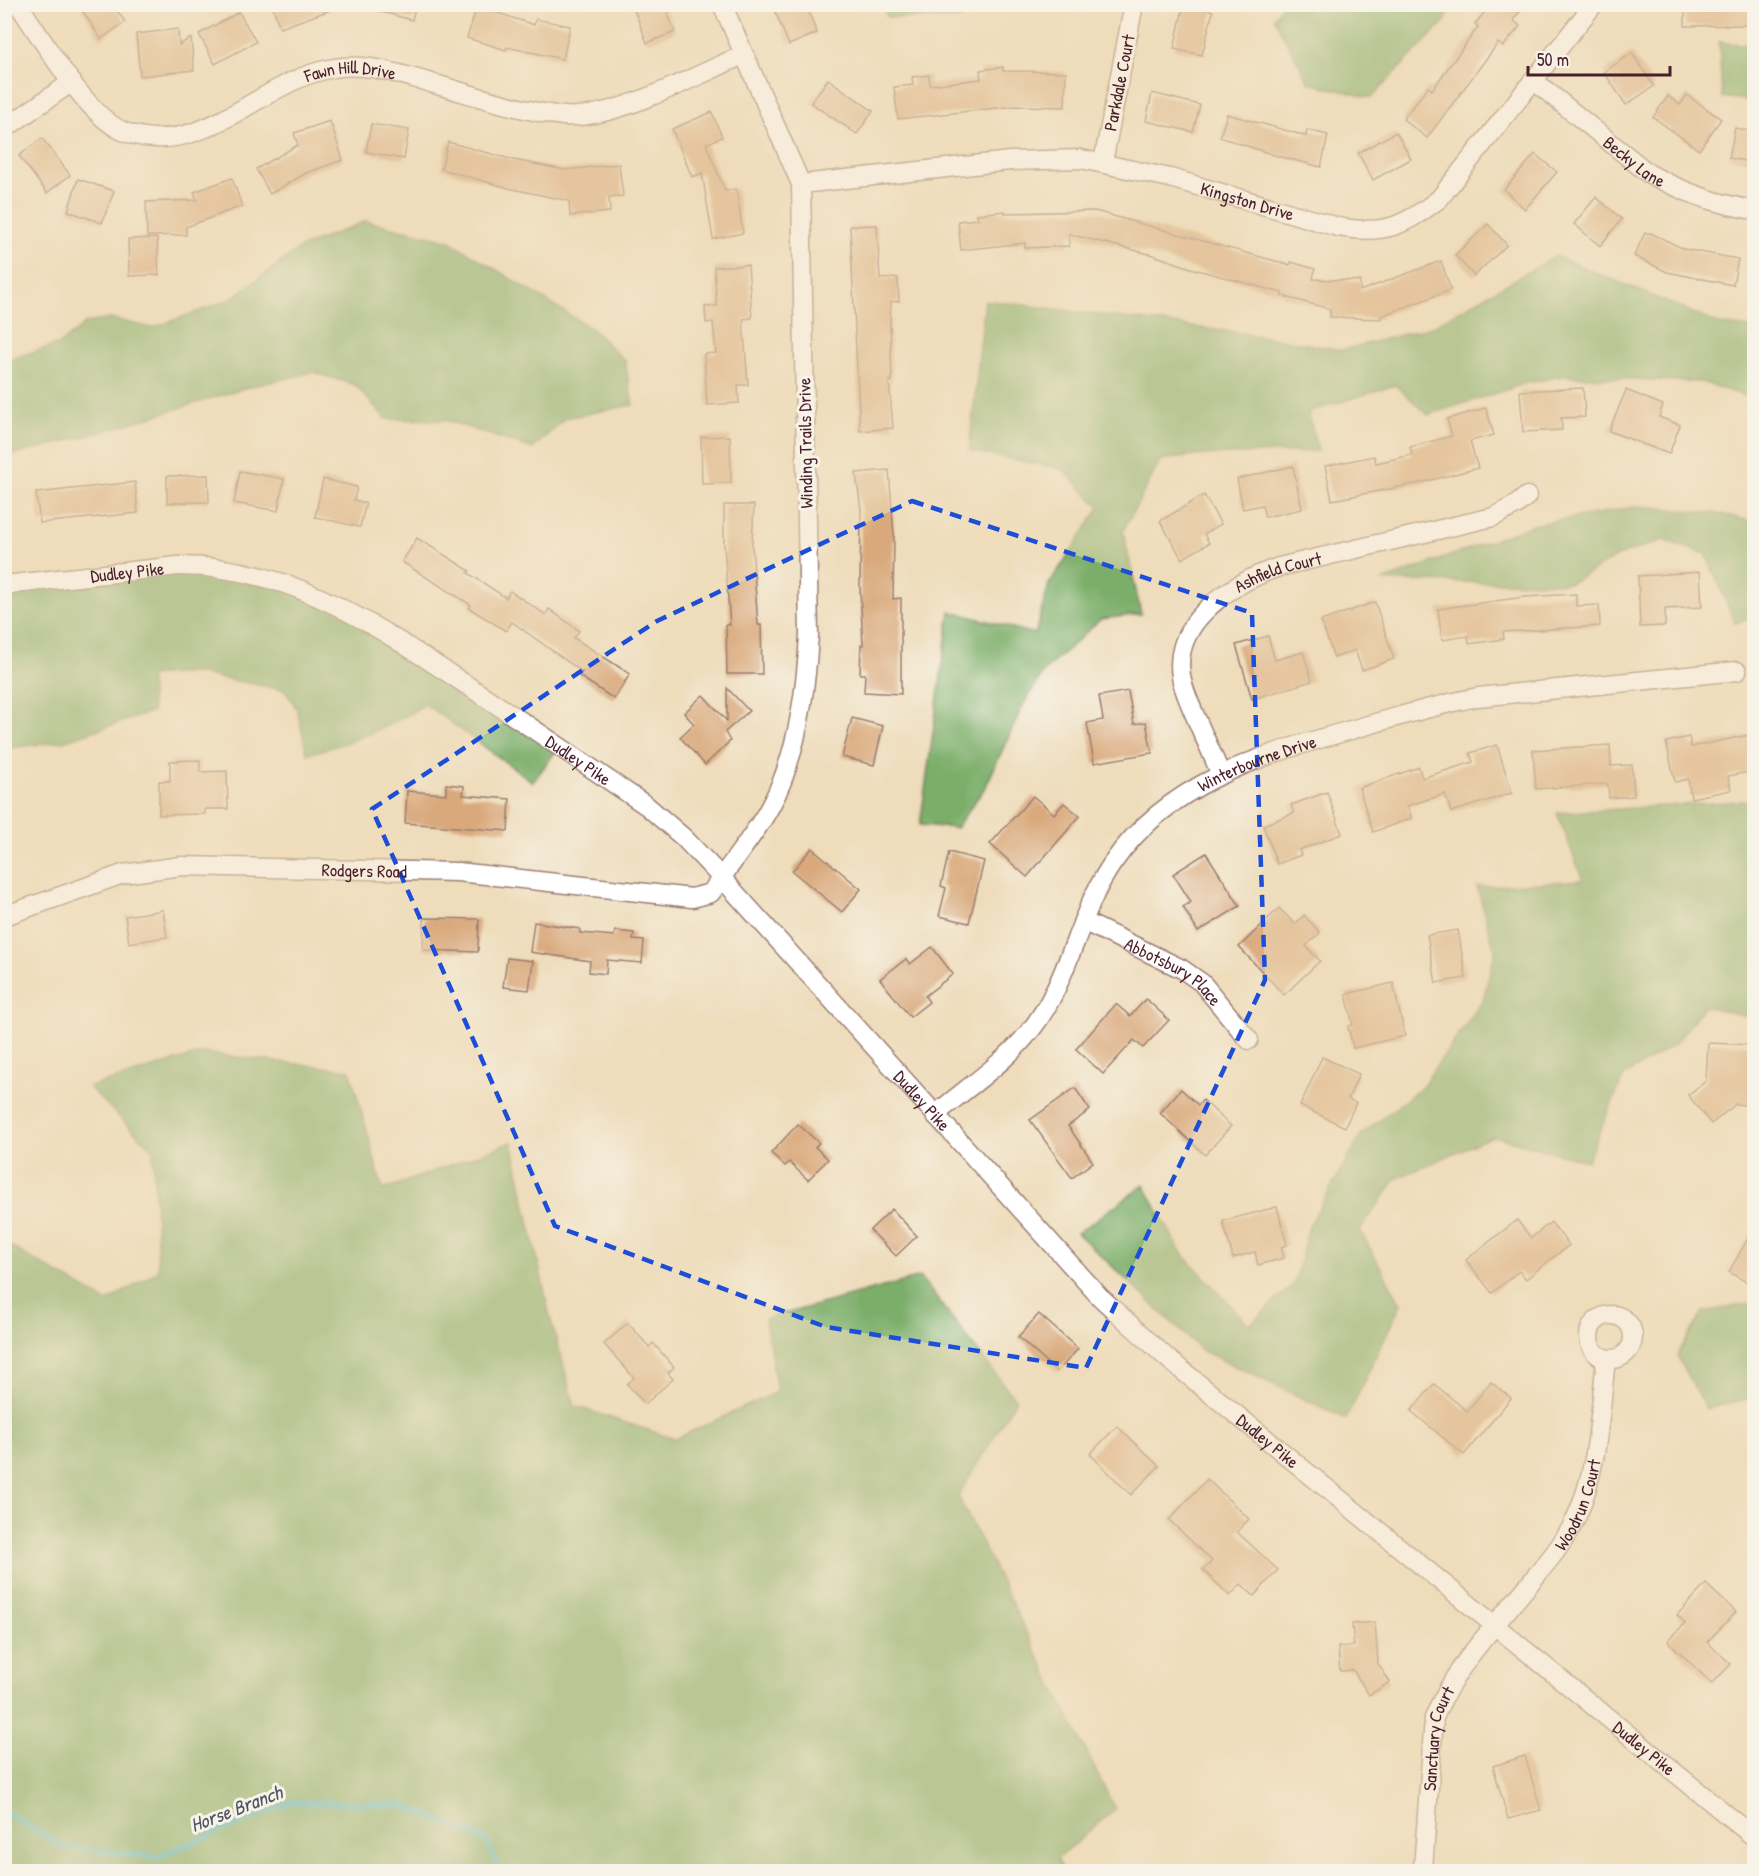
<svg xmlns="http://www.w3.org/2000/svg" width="1759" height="1876" font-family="'Patrick Hand',sans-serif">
  <rect width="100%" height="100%" fill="#f7f3e8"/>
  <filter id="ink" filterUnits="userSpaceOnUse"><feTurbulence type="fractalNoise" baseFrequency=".0167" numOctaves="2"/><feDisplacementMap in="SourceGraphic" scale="12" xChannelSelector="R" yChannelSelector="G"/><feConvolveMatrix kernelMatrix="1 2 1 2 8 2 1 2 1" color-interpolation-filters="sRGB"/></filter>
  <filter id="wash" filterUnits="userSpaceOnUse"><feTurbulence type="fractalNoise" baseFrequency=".008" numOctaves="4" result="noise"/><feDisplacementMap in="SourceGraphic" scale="24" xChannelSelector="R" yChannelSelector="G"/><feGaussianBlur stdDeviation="1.35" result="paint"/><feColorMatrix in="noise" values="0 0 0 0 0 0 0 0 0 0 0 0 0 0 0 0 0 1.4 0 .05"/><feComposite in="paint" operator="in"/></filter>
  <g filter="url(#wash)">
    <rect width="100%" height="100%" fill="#eedcba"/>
    <!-- forest -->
    <g fill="#7aae69" stroke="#62664a" stroke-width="1.5">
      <path d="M883 5H957L960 19 887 17Z"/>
      <path d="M1282 5V4L1451 5 1446 20 1371 98 1309 83 1274 18Z"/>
      <path d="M1719 42 1754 45V101L1722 97Z"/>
      <path d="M366 221 448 240 591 328 625 361 633 405 565 418 533 449 445 420 386 419 355 385 313 372 245 388 98 433 5 457V360L60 344 86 323 112 319 153 328 229 300 302 247Z"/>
      <path d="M1556 256 1722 325 1754 328V399L1701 382 1562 376 1524 384 1428 415 1395 385 1308 412 1318 451 1205 455 1161 460 1123 531 1141 614 1101 619 1044 671 1024 703 986 786 956 828 920 825 950 611 1035 634 1049 584 1100 507 1062 469 969 451 985 300 1248 334 1342 350 1431 327Z"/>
      <path d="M1639 506 1722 514 1754 522V618L1735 623 1706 554 1663 540 1620 555 1571 583 1382 581 1533 525Z"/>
      <path d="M178 566 323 598 559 747 533 782 425 704C388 729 349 744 307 754L297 709 285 690 195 673 150 676 152 712 63 741 5 749 4 585Z"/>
      <path d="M1754 800V1018L1704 1006 1676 1043 1624 1076 1587 1161 1493 1136 1396 1179 1360 1230 1401 1304 1346 1419 1201 1350 1077 1233 1144 1185 1181 1252 1249 1325 1294 1284 1309 1226 1362 1134 1421 1088 1483 1000 1495 951 1477 887 1583 880 1557 813Z"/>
      <path d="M202 1053 350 1070 383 1190 512 1142 550 1317 575 1406 675 1439 777 1392 765 1319 920 1277 1016 1400 958 1496 1115 1809 1057 1859 1064 1871H5V1243L107 1302 158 1271 153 1150 89 1087Z"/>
      <path d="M1754 1303V1397L1706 1409 1677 1355 1703 1312Z"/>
    </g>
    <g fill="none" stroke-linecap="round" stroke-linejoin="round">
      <!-- stream -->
      <path stroke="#4cbac5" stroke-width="6" d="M4 1811 64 1847 157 1857 291 1802 403 1805 486 1840 501 1872"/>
    </g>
    <g id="blocks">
      <!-- building -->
      <g fill="#d9a97c">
        <path d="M78 4H113L125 22 101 39Z"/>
        <path d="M272 4H339V7L280 28Z"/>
        <path d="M372 4H416L412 20 371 9Z"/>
        <path d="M632 4H664L675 32 647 43Z"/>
        <path d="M772 4H806L817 33 789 45Z"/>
        <path d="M1184 4 1213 11 1202 55 1174 49Z"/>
        <path d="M1491 4H1526L1513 20 1520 26 1503 47 1498 43 1427 138 1403 119 1428 87 1432 90 1478 27 1475 24Z"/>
        <path d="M1685 4H1755V25L1685 26Z"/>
        <path d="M477 6 534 25 536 19 570 26 563 59 507 47 506 50 467 38Z"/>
        <path d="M239 12 256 42 215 64 199 34Z"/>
        <path d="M178 29 179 45 191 38 194 70 140 76 136 34Z"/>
        <path d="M1632 53 1654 86 1626 105 1604 72Z"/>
        <path d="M1003 67V71L1066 72 1065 107 1016 106 898 119 894 87 913 85 912 77 929 75 930 85 981 79 980 70Z"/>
        <path d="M828 79 873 111 857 134 811 103Z"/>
        <path d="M1152 93 1200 105 1193 132 1146 121Z"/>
        <path d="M1687 95 1721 119 1699 150 1653 117 1668 96 1680 105Z"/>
        <path d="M712 112 722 137 706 144 725 191 736 189 743 233 713 239 702 173 692 177 672 129Z"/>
        <path d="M1227 114 1306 136 1307 130 1328 135 1321 167 1274 155 1220 137Z"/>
        <path d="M330 121 343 160 306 173 270 194 256 169 298 145 294 133Z"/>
        <path d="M371 124 409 130 404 159 366 152Z"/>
        <path d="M1735 128 1755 132V163L1729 158Z"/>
        <path d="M1396 132 1411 159 1373 180 1358 153Z"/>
        <path d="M42 138 70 175 47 193 19 156Z"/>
        <path d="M448 142 514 160 565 170 619 164 623 196 609 197 610 212 570 216 569 201 508 188 441 169Z"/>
        <path d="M1535 154 1557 172 1525 209 1504 190Z"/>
        <path d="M232 178 242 206 186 227V235L147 236 146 202 197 200 194 192Z"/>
        <path d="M78 179 114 191 102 223 68 211Z"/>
        <path d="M1596 197 1622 219 1600 246 1574 224Z"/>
        <path d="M1005 211V213L1095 211 1290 265 1291 262 1315 269 1313 279 1360 281V291L1441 261 1451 290 1381 316V319L1330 317V309L1282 296V293L1194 269 1153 255 1069 234V246L1025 248V243L961 250 958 221 978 219 977 214Z"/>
        <path d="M1488 224 1507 245 1474 276 1455 255Z"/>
        <path d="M877 225 880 279 898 278 899 301 891 302 890 321 892 381H889L893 428 860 431 850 226Z"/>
        <path d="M1645 233H1651L1684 249 1738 259 1733 285 1667 272 1634 256Z"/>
        <path d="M157 238 159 275 129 276 128 239Z"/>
        <path d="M748 265 752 318 743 319 748 385H738L739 403 707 405 704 354 716 353 713 322 706 323 705 307 717 306 714 267Z"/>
        <path d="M1583 388 1585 417 1561 418 1562 430 1523 432 1520 391Z"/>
        <path d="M1626 390 1663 405 1659 417 1680 425 1669 454 1609 431Z"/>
        <path d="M1486 408 1494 435 1470 441 1478 468 1420 483 1332 500 1325 466 1374 456 1376 463 1412 455 1410 447 1452 436 1447 419Z"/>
        <path d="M730 436 731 483 702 484 701 437Z"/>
        <path d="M1293 466 1302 509 1265 517 1262 505 1243 509 1237 479Z"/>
        <path d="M889 470 894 535 893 599 901 598V694L864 692 865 674H860L861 645H863L860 588 861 510 856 473Z"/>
        <path d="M240 471 284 479 278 511 234 503Z"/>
        <path d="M208 475 209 502 167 503V476Z"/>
        <path d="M323 479 357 487 354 500 366 503 360 527 315 517Z"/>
        <path d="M135 482 138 513 40 523 36 493Z"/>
        <path d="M1204 495 1221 524 1204 534 1209 543 1182 559 1160 521Z"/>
        <path d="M724 505H754L752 545 758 625H761L762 674H727L726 625H730L724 545Z"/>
        <path d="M417 538 470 571 468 573 506 598 510 591 546 615 549 609 579 631 574 638 630 674 614 699 579 676 582 672 512 622 506 631 469 608 471 605 402 562Z"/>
        <path d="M1700 572 1702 607 1665 609V626L1640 627 1638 576Z"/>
        <path d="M1576 594V606L1599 605 1600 626 1503 632 1504 639 1469 644 1468 636 1442 640 1438 609 1524 597Z"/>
        <path d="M1375 602 1394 659 1362 670 1355 650 1334 658 1321 621Z"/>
        <path d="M1268 636 1275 660 1303 652 1312 681 1252 699 1236 645Z"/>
        <path d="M727 688 749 711 725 732 730 741 705 765 680 737 694 724 684 713 703 695 727 721Z"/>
        <path d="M1128 691 1134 724 1146 722 1152 753 1094 763 1087 723 1103 720 1099 696Z"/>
        <path d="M852 718 883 726 874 765 842 757Z"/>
        <path d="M1749 735 1755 771 1728 776 1731 790 1691 798 1688 779 1675 782 1666 742 1689 737 1691 747Z"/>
        <path d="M1497 745 1512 793 1451 812 1445 794 1407 806 1412 818 1373 832 1359 788 1419 767 1422 778 1473 762 1470 753Z"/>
        <path d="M1610 745 1611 766 1632 765 1634 796 1609 798 1608 784 1536 789 1533 750Z"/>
        <path d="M200 760V772L227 771 228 809H205V814L159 815V781H170V761Z"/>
        <path d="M446 784 464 786 463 795 510 799 508 831 405 823 407 791 446 794Z"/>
        <path d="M1327 792 1342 834 1299 850 1301 855 1277 864 1263 825 1294 813 1291 805Z"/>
        <path d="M1033 796 1054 814 1064 803 1080 816 1027 877 990 844Z"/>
        <path d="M812 848 861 889 842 912 792 871Z"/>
        <path d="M949 852 984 861 969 923 939 916 946 888 941 886Z"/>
        <path d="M1206 853 1240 906 1198 932 1183 907 1191 902 1173 874Z"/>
        <path d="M1279 908 1295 924 1304 915 1320 933 1306 946 1320 961 1284 995 1239 947Z"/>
        <path d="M163 910 167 937 129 943 125 916Z"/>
        <path d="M424 918 479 919 478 952 423 950Z"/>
        <path d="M534 922 580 929V933L614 936 615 931 634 933 633 940 644 941 642 963 607 960 606 974 589 972 590 961 530 952Z"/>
        <path d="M1458 930 1466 978 1436 983 1427 935Z"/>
        <path d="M932 947 953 974 925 996 929 1002 910 1017 880 979 906 959 910 964Z"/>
        <path d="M507 958 533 961 529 990 503 987Z"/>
        <path d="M1393 983 1405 1036 1353 1048 1348 1026 1353 1025 1346 994Z"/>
        <path d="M1146 999 1169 1020 1143 1048 1134 1040 1103 1074 1076 1049 1116 1004 1130 1016Z"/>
        <path d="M1708 1043 1755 1045V1106L1736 1104 1711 1124 1688 1095 1706 1081Z"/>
        <path d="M1322 1057 1359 1074 1348 1099 1356 1103 1345 1127 1300 1106Z"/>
        <path d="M1075 1088 1090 1110 1068 1126 1093 1162 1072 1178 1030 1120Z"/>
        <path d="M1181 1089 1198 1105 1203 1100 1231 1126 1205 1155 1160 1113Z"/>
        <path d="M798 1124 819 1143 815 1147 828 1159 808 1180 789 1162 785 1166 771 1153Z"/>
        <path d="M1277 1207 1287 1245 1281 1247 1284 1258 1258 1265 1255 1252 1233 1258 1223 1221Z"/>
        <path d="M892 1209 917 1236 896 1256 870 1230Z"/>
        <path d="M1517 1220 1531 1238 1551 1222 1569 1245 1526 1279 1519 1271 1492 1293 1466 1260Z"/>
        <path d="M1755 1226V1287L1729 1272Z"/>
        <path d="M1039 1314 1078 1349 1057 1372 1018 1337Z"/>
        <path d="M628 1323 649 1347 653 1343 674 1367 668 1373 673 1379 645 1404 627 1384 634 1378 604 1344Z"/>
        <path d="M1491 1382 1511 1398 1464 1455 1411 1411 1434 1384 1467 1411Z"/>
        <path d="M1117 1426 1159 1466 1131 1495 1090 1454Z"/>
        <path d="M1207 1479 1249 1519 1237 1532 1278 1570 1254 1596 1241 1584 1230 1596 1203 1570 1212 1561 1169 1520Z"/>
        <path d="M1706 1584 1736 1612 1707 1642 1731 1664 1712 1684 1668 1641 1685 1623 1677 1615Z"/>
        <path d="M1375 1622 1378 1664 1390 1682 1369 1695 1353 1670 1340 1671 1338 1647 1354 1646 1352 1624Z"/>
        <path d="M1525 1756 1541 1810 1508 1819 1493 1766Z"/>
      </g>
    </g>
  </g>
  <g filter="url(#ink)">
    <use href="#blocks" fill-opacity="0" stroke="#9c7e72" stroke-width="1.5"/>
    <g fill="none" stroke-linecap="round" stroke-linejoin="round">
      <!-- minor casing -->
      <g stroke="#9c7e72" stroke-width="21">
        <g id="minor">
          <path id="s1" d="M18 4C42 38 87 118 125 132 204 161 259 80 334 68 361 63 388 71 414 78 461 91 517 111 564 116 612 121 697 75 743 55"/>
          <path id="s2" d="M1533 80 1648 173C1682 192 1716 204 1754 210"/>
          <path d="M4 129 72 82"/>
          <path id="s3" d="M1103 162 1134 4"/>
          <path id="s4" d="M801 184 1010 161 1081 159 1170 178 1338 227C1384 235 1403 227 1439 199L1594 4"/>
          <path id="s5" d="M4 585 178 566C288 565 370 622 459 680 522 721 585 764 647 806L684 838 721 877 1100 1297 1167 1358 1754 1837"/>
          <path id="s6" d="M1220 773C1209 745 1194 717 1184 688 1163 626 1230 584 1279 567L1493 517 1516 505 1527 496"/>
          <path id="s7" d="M4 916 123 874 181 866 458 872 692 898 711 893C730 863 754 837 771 805 798 755 806 690 809 635L801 184 722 4"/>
          <path id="s8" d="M1083 921 1182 969 1202 983 1249 1040"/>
          <path id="s9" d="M935 1115C966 1088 1005 1063 1030 1031 1069 983 1077 915 1112 864 1167 783 1261 755 1351 730 1393 718 1435 705 1478 697L1737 671"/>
          <circle cx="1611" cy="1337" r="22"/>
          <path id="s10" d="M1423 1869 1434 1718C1455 1664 1500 1621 1535 1577 1550 1559 1565 1541 1575 1520 1598 1471 1600 1413 1606 1359"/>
        </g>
      </g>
      <!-- minor -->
      <use href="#minor" stroke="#fff" stroke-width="18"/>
    </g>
  </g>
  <!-- marked area -->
  <path d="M0 0H1759V1876H0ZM912 501 1252 613 1265 980 1086 1368 826 1327 555 1226 372 809 657 621Z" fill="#eedcba" fill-opacity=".55" fill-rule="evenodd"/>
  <path fill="none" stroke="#1d4ed8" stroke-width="4.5" stroke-dasharray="12 8" stroke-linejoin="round" d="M912 501 1252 613 1265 980 1086 1368 826 1327 555 1226 372 809 657 621Z"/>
  <g text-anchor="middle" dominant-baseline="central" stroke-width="6" stroke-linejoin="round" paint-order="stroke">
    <!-- street labels -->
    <g font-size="18" fill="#4a1f2b" stroke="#f7f3e8">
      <text stroke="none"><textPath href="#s1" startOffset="410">Fawn Hill Drive</textPath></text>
      <text stroke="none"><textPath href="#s3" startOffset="81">Parkdale Court</textPath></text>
      <text stroke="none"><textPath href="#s2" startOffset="130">Becky Lane</textPath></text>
      <text stroke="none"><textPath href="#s4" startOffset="453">Kingston Drive</textPath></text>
      <text transform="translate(805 443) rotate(-91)">Winding Trails Drive</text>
      <text stroke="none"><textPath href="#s5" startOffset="124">Dudley Pike</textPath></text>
      <text stroke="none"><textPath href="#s6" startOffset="261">Ashfield Court</textPath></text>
      <text stroke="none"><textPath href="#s5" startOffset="627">Dudley Pike</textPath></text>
      <text stroke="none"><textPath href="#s9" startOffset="494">Winterbourne Drive</textPath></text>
      <text stroke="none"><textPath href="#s7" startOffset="368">Rodgers Road</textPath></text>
      <text stroke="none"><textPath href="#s8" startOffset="104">Abbotsbury Place</textPath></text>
      <text stroke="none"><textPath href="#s5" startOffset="1113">Dudley Pike</textPath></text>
      <text stroke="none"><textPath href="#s5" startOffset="1599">Dudley Pike</textPath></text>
      <text stroke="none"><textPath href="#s10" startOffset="411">Woodrun Court</textPath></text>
      <text stroke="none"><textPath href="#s10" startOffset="132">Sanctuary Court</textPath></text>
      <text stroke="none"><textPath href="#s5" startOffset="2085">Dudley Pike</textPath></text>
    </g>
    <!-- water labels -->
    <g font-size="20" font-style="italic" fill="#4b5561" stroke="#f7f3e8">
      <text transform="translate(236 1808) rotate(-21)">Horse Branch</text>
    </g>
  </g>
  <!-- margin -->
  <rect width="1759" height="1876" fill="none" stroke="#f7f3e8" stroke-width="24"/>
  <!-- scale -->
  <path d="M1528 66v9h142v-9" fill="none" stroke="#4a1f2b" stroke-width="3"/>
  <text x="1537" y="66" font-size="18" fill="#4a1f2b" stroke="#f7f3e8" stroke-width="4.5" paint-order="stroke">50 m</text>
</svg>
